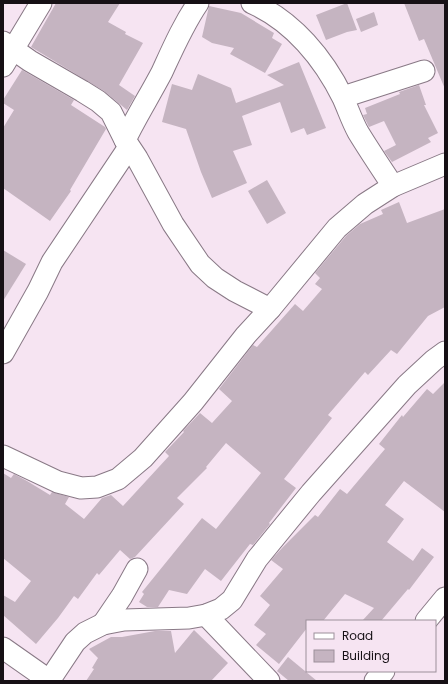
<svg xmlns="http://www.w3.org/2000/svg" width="448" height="684" font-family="Poppins,sans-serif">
  <rect width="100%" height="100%" fill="#f6e4f2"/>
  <!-- building -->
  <g fill="#c5b4c1">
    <path d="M56 3H120L108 22 126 32 125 34 143 43 119 85 135 96 127 110 104 91 31 47Z"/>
    <path d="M347 3 357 30 347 32 326 40 316 15Z"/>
    <path d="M404 3H445V89L424 39 419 41Z"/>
    <path d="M209 6 241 13 274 33 272 38 282 44 265 73 230 54 234 48 212 43 202 37Z"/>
    <path d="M374 12 378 25 361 32 356 19Z"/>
    <path d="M299 62 326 128 307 135 304 128 291 133 280 102 242 116 252 145 233 151 247 183 212 198 201 172 186 129 162 122 172 84 192 90 198 74 231 88 236 103 284 85 267 75Z"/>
    <path d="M22 70 74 100 71 105 105 127 106 129 70 190 71 191 50 221 3 188V128L14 110 3 103V100Z"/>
    <path d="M419 85 426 105H424L438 133 428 138 431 142 392 162 384 151 396 145 384 121 369 127 363 115 367 114 365 108 400 94 399 92Z"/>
    <path d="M267 180 286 213 267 224 248 191Z"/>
    <path d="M399 202 407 223 445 209V307L428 316 397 354 391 350 368 375 365 372 328 415 332 418 284 479 296 488 269 523 270 524 253 545 250 544 221 581 205 569 187 594 169 590 158 607H147L139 602 144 594 142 592 202 518 216 529 261 473 226 443 206 467 207 468 177 498 184 504 135 557 130 559 120 550 99 575 97 573 78 599 74 596 58 618 36 644 3 615V595L15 602 31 581 3 558V473L11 478 14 474 27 481 50 495 52 492 69 497 65 504 84 519 102 498 111 495 123 506 169 456 165 452 184 432 183 431 200 413 212 423 232 401 219 389 253 345 257 347 295 304 303 311 322 289 315 284 320 278 315 273 346 236 360 224 383 214 381 210Z"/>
    <path d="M3 250 26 264 3 301Z"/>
    <path d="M445 382V512L404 481 385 505 404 519 387 542 413 561 422 548 434 557 409 590 408 589 381 621H362L374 608 345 594 323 621H307V628L279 664 256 645 266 634 254 625 270 605 260 596 283 569 271 560 283 547 315 515 318 517 340 489 347 494 385 449 379 444 402 415 403 417 427 389 433 394Z"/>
    <path d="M194 630 228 663 211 681H86L94 669 92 668 98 658 89 649 111 637H122L155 631H171L175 653Z"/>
    <path d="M288 657 317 681H289L277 671Z"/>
  </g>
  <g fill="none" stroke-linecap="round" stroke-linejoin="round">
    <!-- minor casing -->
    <g stroke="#897986" stroke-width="23">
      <g id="minor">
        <path d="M252 3C293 21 324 59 343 98 348 109 352 121 358 132 369 150 381 168 393 186"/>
        <path d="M3 42 30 61 82 91 98 101 111 112 125 140 137 158 173 224 200 264 215 278 235 291 270 309"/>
        <path d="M3 66 41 3"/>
        <path d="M343 97 424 71"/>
        <path d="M125 140C136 117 150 95 162 72 173 48 183 25 198 3"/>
        <path d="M3 353 38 291 52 262 129 147"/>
        <path d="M3 456 58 482 81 488 97 487 118 479 143 458 193 402 246 335 270 309 337 228 365 204 393 186 445 164"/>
        <path d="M206 615 269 681"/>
        <path d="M426 621 445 598"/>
        <path d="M103 624 122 596 137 569"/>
        <path d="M3 648 50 681"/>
        <path d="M49 681 75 642 85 633 103 624 124 620 189 618 206 615 221 609 232 600 257 559 311 493 407 385 434 360 445 352"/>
        <path d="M375 681 384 671"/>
      </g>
    </g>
    <!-- minor -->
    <use href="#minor" stroke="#fff" stroke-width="21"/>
  </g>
  <!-- border -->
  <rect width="448" height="684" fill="none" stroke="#161015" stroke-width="8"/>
  <!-- legend -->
  <rect x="306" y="620" width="130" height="52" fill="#f6e4f2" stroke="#9c8f9a"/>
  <rect x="314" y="633" width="20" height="6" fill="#ffffff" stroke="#9c8f9a"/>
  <text x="342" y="640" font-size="12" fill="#161015">Road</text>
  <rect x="314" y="650" width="20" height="12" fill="#c5b4c1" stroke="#9c8f9a"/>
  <text x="342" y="660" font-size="12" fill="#161015">Building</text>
</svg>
